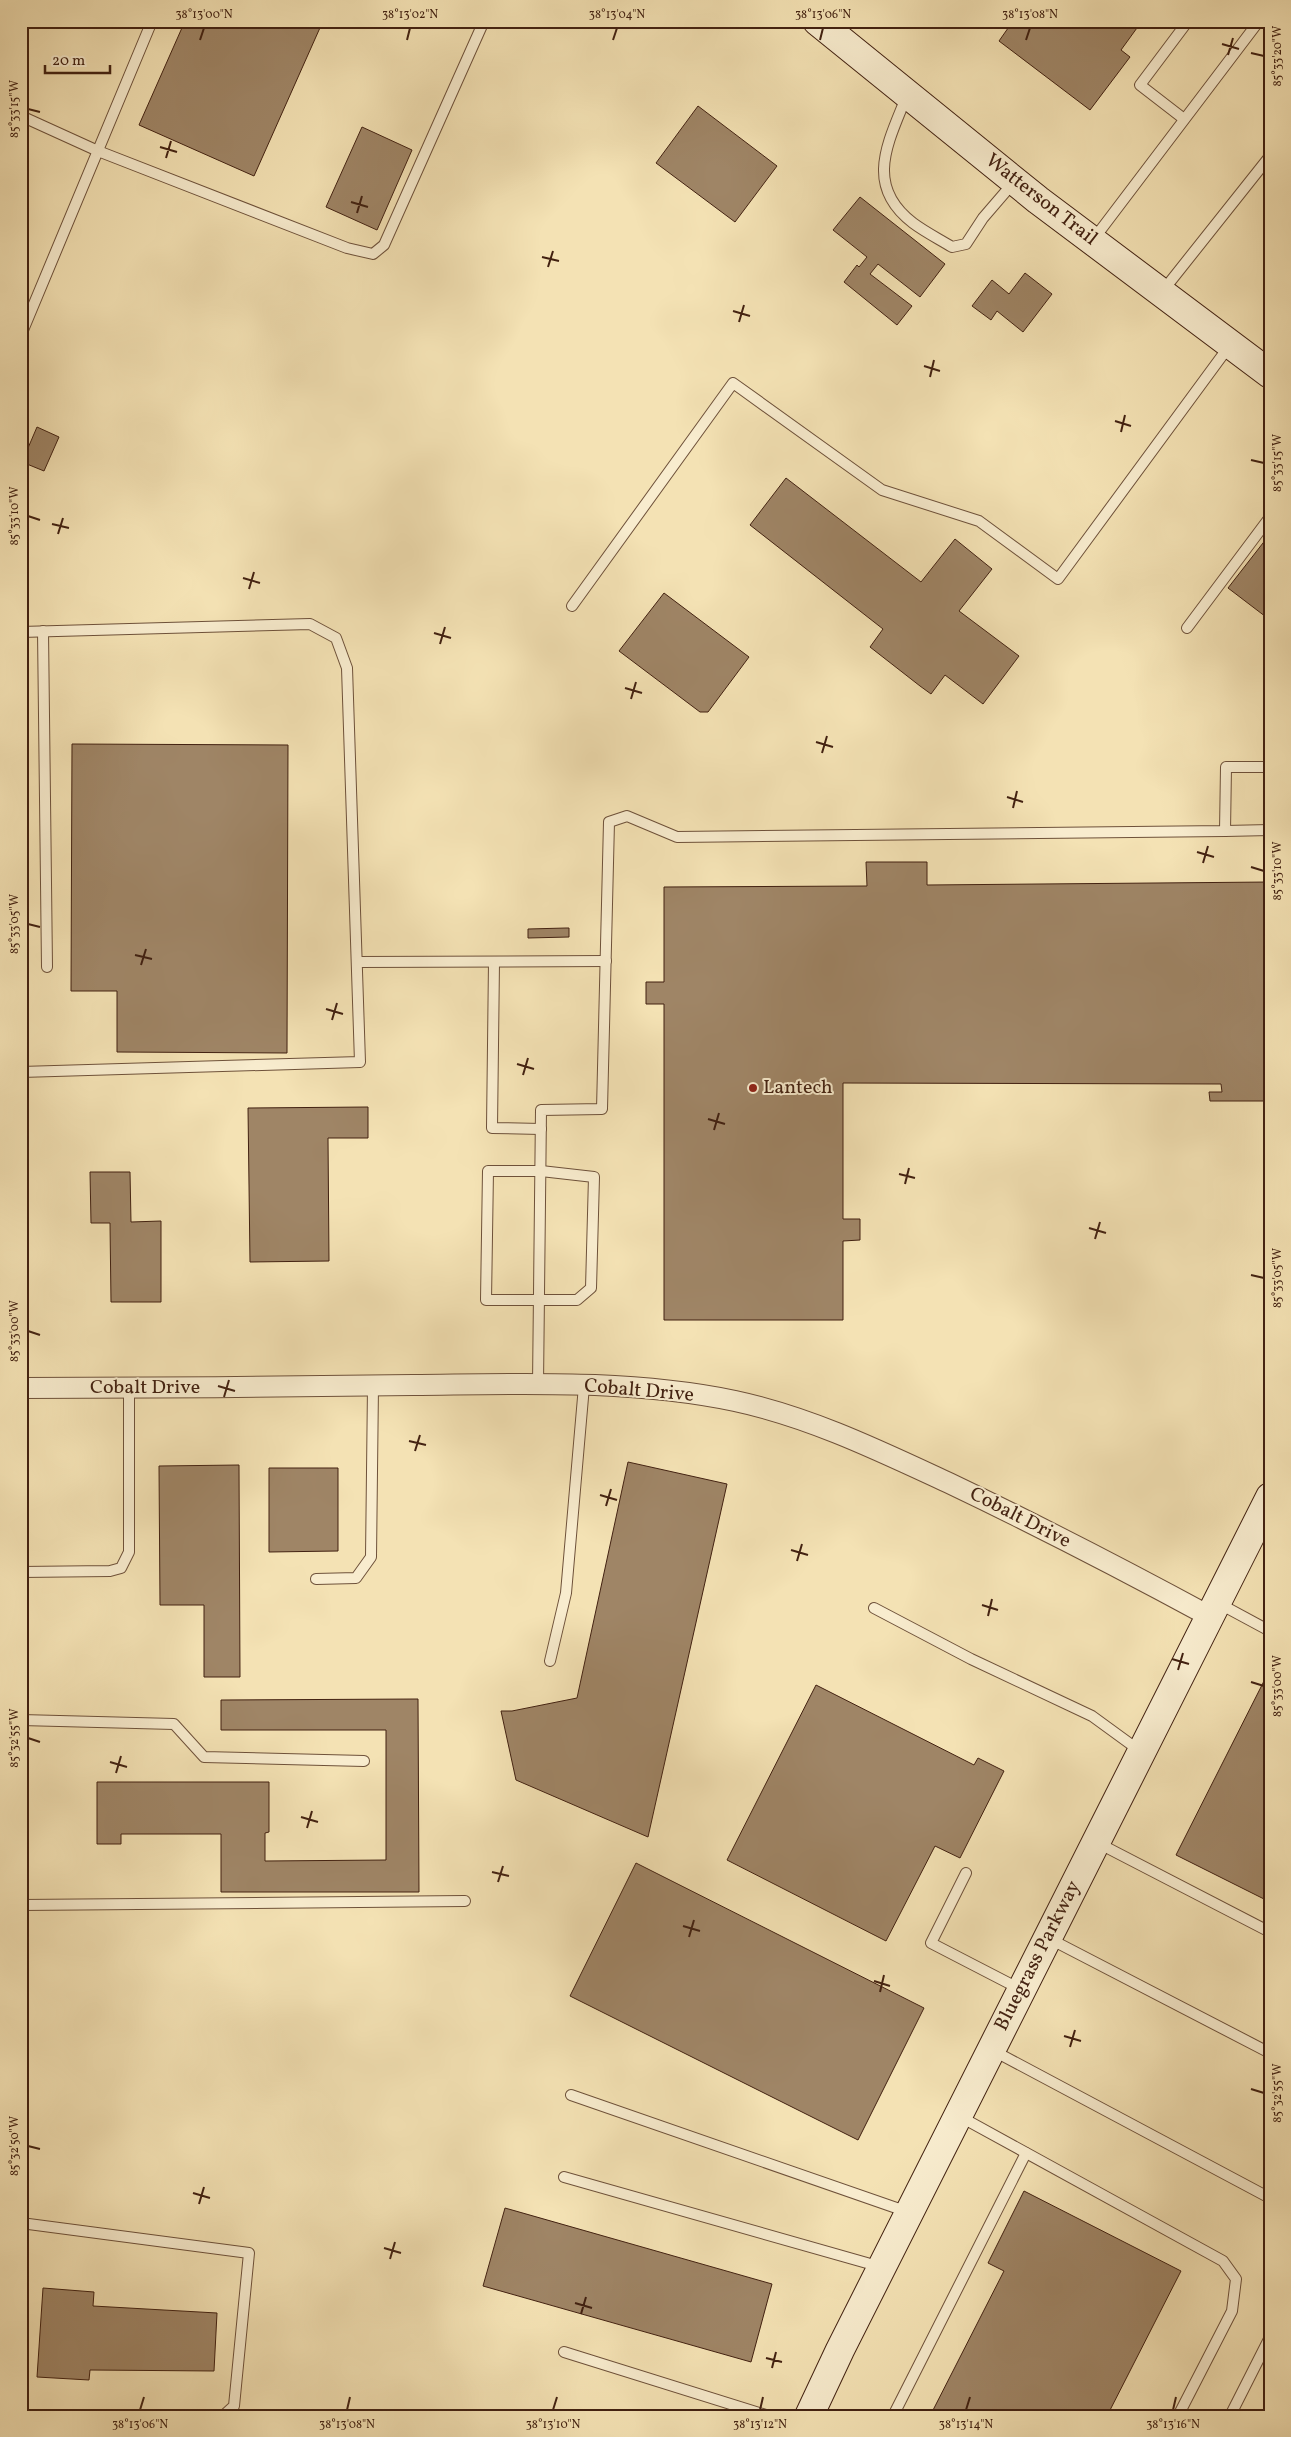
<svg xmlns="http://www.w3.org/2000/svg" width="1291" height="2437" font-family="Vollkorn,serif">
  <rect width="100%" height="100%" fill="#f4e2b4"/>
  <filter id="stains"><feTurbulence type="fractalNoise" baseFrequency=".004" numOctaves="4"/><feColorMatrix values="0 0 0 0 .2 0 0 0 0 .09 0 0 0 0 .02 0 0 0 .5 -.17"/></filter>
  <radialGradient id="worn" r=".72"><stop offset=".6" stop-color="#630" stop-opacity="0"/><stop offset="1" stop-color="#630" stop-opacity=".3"/></radialGradient>
  <!-- building -->
  <g fill="#9f8566" stroke="#422111">
    <path d="M185 21H323L254 176 139 125Z"/>
    <path d="M1013 21H1142L1121 50 1130 57 1090 110 999 41Z"/>
    <path d="M698 106 777 166 735 222 656 163Z"/>
    <path d="M362 127 412 150 377 230 326 207Z"/>
    <path d="M860 197 945 264 920 297 878 264 870 274 912 306 897 325 844 282 857 265 859 267 867 257 833 230Z"/>
    <path d="M1025 273 1052 294 1023 332 997 311 991 320 972 306 992 280 1009 294Z"/>
    <path d="M37 427 59 437 44 471 22 462Z"/>
    <path d="M786 478 921 582 955 539 992 569 959 611 1019 656 983 704 945 675 931 694 920 686 870 647 883 629 750 525Z"/>
    <path d="M1270 534V620L1228 588Z"/>
    <path d="M664 593 749 657 708 712H700L619 651Z"/>
    <path d="M72 744 288 745 287 1053 117 1052V991H71Z"/>
    <path d="M866 862H927V885L1270 882V1101H1210L1209 1092H1222L1221 1084 843 1083V1219H860V1240L843 1241V1320H664V1004H646V982H664V887L867 886Z"/>
    <path d="M566 928H569V937L528 938V929Z"/>
    <path d="M368 1107V1138H328L329 1261 250 1262 248 1108Z"/>
    <path d="M90 1172H130L131 1222 161 1221V1302H111L110 1223H91Z"/>
    <path d="M628 1462 727 1484 648 1837 516 1780 501 1711H512L577 1698Z"/>
    <path d="M239 1465 240 1677H204V1605H160L159 1466Z"/>
    <path d="M269 1468H338V1551L269 1552Z"/>
    <path d="M1264 1681 1270 1684V1902L1176 1855Z"/>
    <path d="M816 1685 974 1765 978 1758 1004 1771 960 1858 935 1846 886 1941 727 1860Z"/>
    <path d="M418 1699 419 1892H221V1834H121V1844H97V1782H269V1832L265 1833V1861L386 1860V1730H221V1700Z"/>
    <path d="M636 1863 924 2008 858 2140 570 1996Z"/>
    <path d="M1024 2191 1181 2271 1107 2416H930L1004 2271 988 2263Z"/>
    <path d="M505 2208 772 2284 751 2362 483 2286Z"/>
    <path d="M43 2288 94 2292 93 2306 217 2313 214 2371 90 2370 89 2380 37 2377Z"/>
  </g>
  <g fill="none" stroke-linecap="round" stroke-linejoin="round">
    <!-- lane casing -->
    <g stroke="#6e513a" stroke-width="12">
      <g id="lane">
        <path d="M907 95C889 141 863 185 913 223 925 232 939 239 952 247L966 244 983 218 1014 182"/>
        <path d="M21 116 98 151 347 248 373 254 384 245 484 21"/>
        <path d="M1184 119 1140 85 1188 21"/>
        <path d="M1093 240 1259 21"/>
        <path d="M1162 292 1270 156"/>
        <path d="M21 335 152 21"/>
        <path d="M572 606 733 383 882 490 979 521 1058 579 1230 345"/>
        <path d="M1187 628 1270 517"/>
        <path d="M43 631 47 967"/>
        <path d="M21 632 310 624 336 638 347 668 360 1062 21 1072"/>
        <path d="M1225 831 1270 830"/>
        <path d="M357 962 606 961"/>
        <path d="M494 962 492 1128 541 1129"/>
        <path d="M488 1171H541L594 1177 591 1288 577 1300H486Z"/>
        <path d="M538 1385 541 1110 602 1109 609 822 627 816 677 837 1225 831 1226 767H1270"/>
        <path d="M21 1572 110 1571 121 1568 129 1552V1388"/>
        <path d="M316 1579 356 1578 371 1557 373 1386"/>
        <path d="M1218 1603 1270 1631"/>
        <path d="M874 1608 971 1659 1092 1716 1140 1751"/>
        <path d="M550 1661 566 1593 584 1386"/>
        <path d="M21 1720 174 1724 204 1757 364 1761"/>
        <path d="M1096 1842 1270 1932"/>
        <path d="M966 1873 931 1943 1020 1989"/>
        <path d="M21 1905 465 1901"/>
        <path d="M1048 1938 1270 2053"/>
        <path d="M992 2050 1268 2197 1270 2193"/>
        <path d="M571 2095 908 2212"/>
        <path d="M959 2116 1223 2261 1236 2279 1232 2311 1178 2416"/>
        <path d="M564 2177 881 2267"/>
        <path d="M21 2223 249 2253 234 2406 223 2416"/>
        <path d="M564 2352 769 2416"/>
        <path d="M893 2416 1026 2153"/>
        <path d="M1230 2416 1270 2337"/>
      </g>
    </g>
    <!-- street casing -->
    <g stroke="#6e513a" stroke-width="22">
      <path id="street" d="M21 1388C152 1388 282 1387 413 1385 519 1384 630 1379 735 1401 810 1417 880 1451 949 1483 1037 1525 1124 1570 1209 1616"/>
    </g>
    <!-- secondary casing -->
    <g stroke="#422111" stroke-width="30">
      <g id="secondary">
        <path d="M817 21 1038 200 1270 374"/>
        <path d="M809 2416 840 2350 1270 1497"/>
      </g>
    </g>
    <!-- lane -->
    <use href="#lane" stroke="#f8ecce" stroke-width="10"/>
    <!-- street -->
    <use href="#street" stroke="#f8ecce" stroke-width="20"/>
    <!-- secondary -->
    <use href="#secondary" stroke="#f8ecce" stroke-width="28"/>
  </g>
  <!-- ticks -->
  <path fill="none" stroke="#422111" stroke-width="2" d="M200 40 204 28M407 40 410 28M613 40 617 28M820 40 823 28M1026 40 1030 28M1222 44 1239 49M1251 53 1264 56M1228 55 1233 38M28 109 40 112M160 147 177 152M166 158 171 141M351 202 368 207M357 213 362 196M542 257 559 261M548 267 553 251M733 311 750 316M739 322 744 305M924 366 940 371M930 377 934 360M1115 421 1131 426M1121 432 1125 415M1251 460 1264 463M28 516 40 520M52 524 69 528M58 534 63 518M243 578 260 583M249 589 254 572M434 633 451 638M440 644 445 627M625 688 642 693M631 699 636 682M816 742 833 747M822 753 827 736M1007 797 1023 802M1013 808 1017 791M1197 852 1214 857M1203 863 1208 846M1251 867 1264 871M28 924 40 927M135 955 152 959M141 965 146 949M326 1009 343 1014M332 1020 337 1003M517 1064 534 1069M523 1075 528 1058M708 1119 725 1124M714 1130 719 1113M899 1174 915 1178M905 1184 909 1168M1089 1228 1106 1233M1095 1239 1100 1222M1251 1275 1264 1278M28 1331 40 1335M218 1386 235 1391M224 1397 229 1380M409 1441 426 1445M415 1451 420 1435M600 1495 617 1500M606 1506 611 1489M791 1550 808 1555M797 1561 802 1544M982 1605 998 1610M988 1616 992 1599M1172 1659 1189 1664M1178 1670 1183 1653M1251 1682 1264 1686M28 1738 40 1742M110 1762 127 1767M116 1773 121 1756M301 1817 318 1822M307 1828 312 1811M492 1872 509 1876M498 1882 503 1866M683 1926 700 1931M689 1937 694 1920M874 1981 890 1986M880 1992 884 1975M1064 2036 1081 2041M1070 2047 1075 2030M1251 2089 1264 2093M28 2146 40 2149M193 2193 210 2198M199 2204 204 2187M384 2248 401 2253M390 2259 395 2242M575 2303 592 2308M581 2314 586 2297M766 2358 782 2362M772 2368 776 2352M140 2410 144 2397M347 2410 350 2397M553 2410 557 2397M760 2410 763 2397M966 2410 970 2397M1173 2410 1176 2397"/>
  <!-- markers -->
  <circle fill="#8f2418" stroke="#f8ecce" stroke-width="2" cx="753" cy="1088" r="5"/>
  <g text-anchor="middle" dominant-baseline="central" stroke-width="4" stroke-linejoin="round" paint-order="stroke">
    <!-- street labels -->
    <g font-size="20" fill="#422111" stroke="#f8ecce">
      <text transform="translate(1041 200) rotate(38)">Watterson Trail</text>
      <text x="145" y="1388">Cobalt Drive</text>
      <text transform="translate(639 1391) rotate(5)">Cobalt Drive</text>
      <text transform="translate(1020 1518) rotate(27)">Cobalt Drive</text>
      <text transform="translate(1038 1956) rotate(-63)">Bluegrass Parkway</text>
    </g>
    <!-- poi labels -->
    <g font-size="20" fill="#422111" stroke="#f8ecce" text-anchor="start">
      <text x="763" y="1088">Lantech</text>
    </g>
  </g>
  <!-- margin -->
  <rect width="1291" height="2437" fill="none" stroke="#f4e2b4" stroke-width="55"/>
  <!-- scale -->
  <path d="M45 65v8h65v-8" fill="none" stroke="#422111" stroke-width="2.5"/>
  <text x="52" y="65" font-size="15" fill="#422111" stroke="#f8ecce" stroke-width="4" paint-order="stroke">20 m</text>
  <rect x="28" y="28" width="1236" height="2382" fill="none" stroke="#422111" stroke-width="2"/>
  <g font-size="12" text-anchor="middle" fill="#422111">
    <text x="204" y="18">38°13'00"N</text>
    <text x="410" y="18">38°13'02"N</text>
    <text x="617" y="18">38°13'04"N</text>
    <text x="823" y="18">38°13'06"N</text>
    <text x="1030" y="18">38°13'08"N</text>
    <text transform="translate(1277 56) rotate(-90)" y="4">85°33'20"W</text>
    <text transform="translate(14 109) rotate(-90)" y="4">85°33'15"W</text>
    <text transform="translate(1277 463) rotate(-90)" y="4">85°33'15"W</text>
    <text transform="translate(14 516) rotate(-90)" y="4">85°33'10"W</text>
    <text transform="translate(1277 871) rotate(-90)" y="4">85°33'10"W</text>
    <text transform="translate(14 924) rotate(-90)" y="4">85°33'05"W</text>
    <text transform="translate(1277 1278) rotate(-90)" y="4">85°33'05"W</text>
    <text transform="translate(14 1331) rotate(-90)" y="4">85°33'00"W</text>
    <text transform="translate(1277 1686) rotate(-90)" y="4">85°33'00"W</text>
    <text transform="translate(14 1738) rotate(-90)" y="4">85°32'55"W</text>
    <text transform="translate(1277 2093) rotate(-90)" y="4">85°32'55"W</text>
    <text transform="translate(14 2146) rotate(-90)" y="4">85°32'50"W</text>
    <text x="140" y="2428">38°13'06"N</text>
    <text x="347" y="2428">38°13'08"N</text>
    <text x="553" y="2428">38°13'10"N</text>
    <text x="760" y="2428">38°13'12"N</text>
    <text x="966" y="2428">38°13'14"N</text>
    <text x="1173" y="2428">38°13'16"N</text>
  </g>
  <rect width="100%" height="100%" filter="url(#stains)"/>
  <rect width="100%" height="100%" fill="url(#worn)"/>
</svg>
